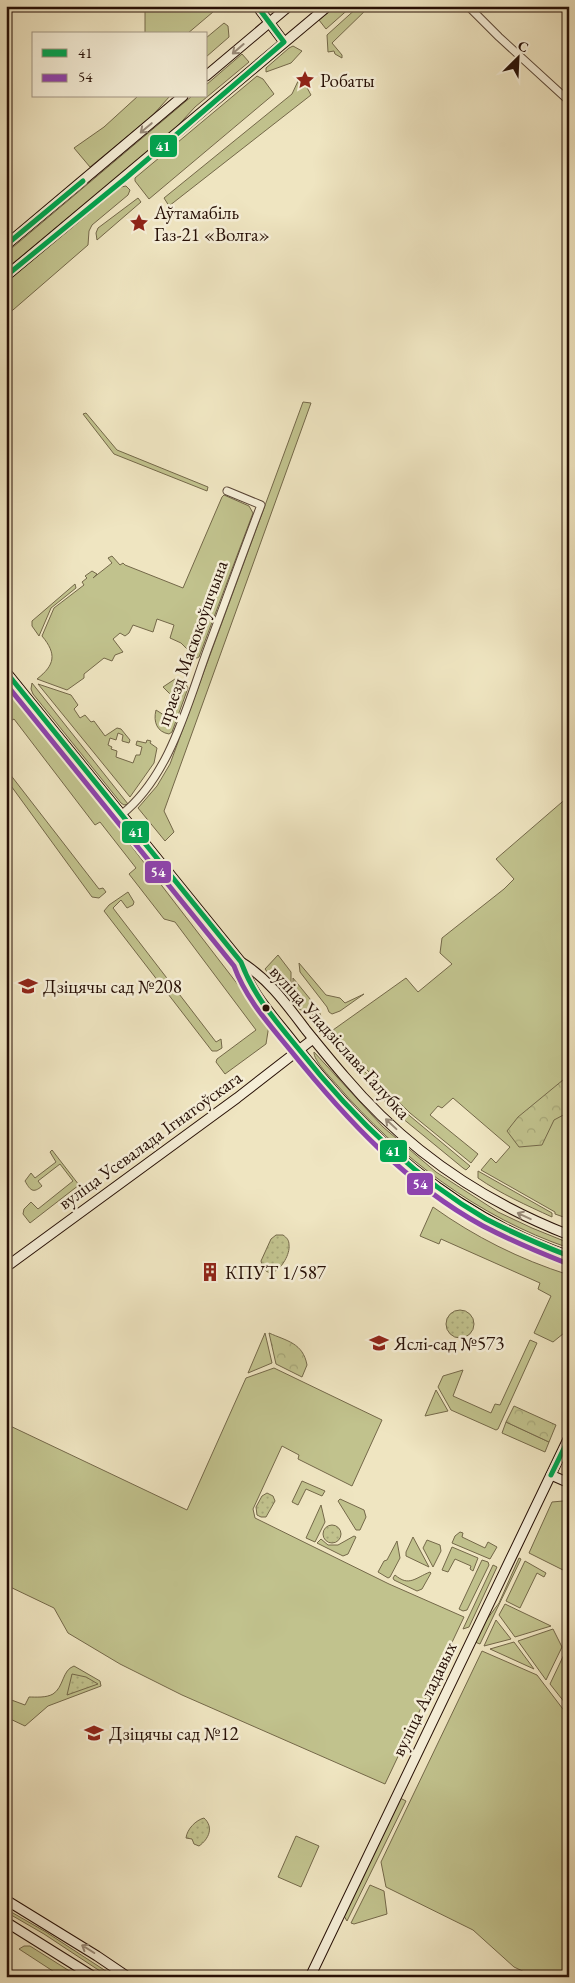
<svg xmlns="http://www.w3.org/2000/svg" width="575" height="1983" font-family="'EB Garamond',serif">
  <defs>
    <pattern id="forest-crowns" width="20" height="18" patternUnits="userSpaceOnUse" patternTransform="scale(1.25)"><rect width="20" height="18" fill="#c1c28d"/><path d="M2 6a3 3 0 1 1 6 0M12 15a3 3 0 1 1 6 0" fill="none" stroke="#a6a678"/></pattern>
    <pattern id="park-dots" width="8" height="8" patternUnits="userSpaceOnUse" patternTransform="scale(1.25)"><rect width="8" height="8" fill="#c1c28d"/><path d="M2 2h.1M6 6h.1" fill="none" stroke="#a6a678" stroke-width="1.8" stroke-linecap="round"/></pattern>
  </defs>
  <rect width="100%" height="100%" fill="#efe5c1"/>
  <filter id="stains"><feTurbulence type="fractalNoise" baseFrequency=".004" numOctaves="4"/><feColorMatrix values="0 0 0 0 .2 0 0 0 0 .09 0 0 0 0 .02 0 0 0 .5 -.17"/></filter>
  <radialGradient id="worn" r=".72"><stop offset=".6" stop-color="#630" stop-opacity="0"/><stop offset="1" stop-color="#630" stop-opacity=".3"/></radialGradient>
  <!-- grass -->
  <g fill="#c1c28d" stroke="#746849">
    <path d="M145 6H220L187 34H145Z"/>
    <path d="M336 6H352L326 29 319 20Z"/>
    <path d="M359 6H370L332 43 342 55V58L335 54 334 51 328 52 327 35Z"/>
    <path d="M224 23 228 26 229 37 206 57V38Z"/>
    <path d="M293 46 302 51 291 63 266 72V68L289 48Z"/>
    <path d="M242 54 249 62 195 107 172 132 6 269V253L192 96H206V85Z"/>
    <path d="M257 76 263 79 274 94 149 199 135 181V178Z"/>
    <path d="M299 79 305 84 311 95 169 206 164 198 292 94Z"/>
    <path d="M138 96H170L151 117 90 167 74 148 104 127Z"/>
    <path d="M126 186 130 190 128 195 92 225 89 231 88 245 6 316V282L121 187Z"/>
    <path d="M138 198 141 202 97 240 96 233 98 228Z"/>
    <path d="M303 402 311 403 164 811 174 832 165 841 138 808 157 786 170 764Z"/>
    <path d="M86 413 117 450 208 487 207 491 114 454 83 414Z"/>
    <path d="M224 495 249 506 253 513 199 657 197 658 192 657 193 655 181 643 170 638 174 625 157 619 153 632 133 625 129 633 125 636 120 633 113 639 123 652 115 655 112 661 104 658 84 674V678L67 690 37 679C55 665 57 654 42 636L54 608 84 585 82 582 87 578 85 576 92 571 97 574 93 578 112 563 108 558 112 556 120 565 123 563 125 565 183 588 222 497Z"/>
    <path d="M75 584 76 588 51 608 39 636 32 626V621Z"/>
    <path d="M175 679 184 681 188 688 172 732 169 734C157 732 153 722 156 710L167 717 174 698 163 687Z"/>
    <path d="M32 683 128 804 124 805 121 803 33 694 31 689Z"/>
    <path d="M38 684 71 695 78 705 74 709 80 718 85 715 91 722 94 721 105 736 117 728 121 729 130 740 129 743 122 741 123 735 118 733 116 740 110 738 108 745 112 747 111 749 117 751 116 757 133 763 136 755H140L142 747 136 745 137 741 146 743 147 740 151 741 150 743 157 748 154 763 130 797Z"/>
    <path d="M13 699 22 704 269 1025 266 1044 225 1074 216 1062 217 1059 256 1030 175 922 164 919 129 874 136 868 100 822 95 825 14 719 6 724V701Z"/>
    <path d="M6 769 99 889 103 888 106 892 99 898 92 897 6 779Z"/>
    <path d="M569 796V1219L555 1214V1212L481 1170 491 1158 496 1163 510 1147 453 1098 442 1108 438 1106 430 1115 478 1154 471 1163 410 1113 361 1064 333 1030 406 978 418 992 452 964 440 953 442 938 504 889 514 879 496 859Z"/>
    <path d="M128 892 134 902 133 905 127 908 121 900 113 908 216 1042 221 1039 222 1048 217 1051H212L104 911 109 905Z"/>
    <path d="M278 955 291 972V994L286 988 280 989 265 969Z"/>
    <path d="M299 963 326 995 340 998 345 1003 364 994 340 1011 332 1014 329 1012 327 1007 300 972Z"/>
    <path d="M293 978 319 1010 321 1017C292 1009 293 1008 293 978Z"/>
    <path d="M329 1031 361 1068 410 1116 470 1166 466 1170 463 1168 396 1113 334 1047 328 1037Z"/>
    <path d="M314 1052 383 1127 436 1172 498 1212 532 1228 569 1243V1248C478 1217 400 1158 337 1085 331 1078 313 1060 314 1052Z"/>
    <path d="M52 1150 79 1185 30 1223 23 1214 24 1209 31 1202 38 1209 73 1181 60 1164 38 1181 42 1186C33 1194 30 1190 25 1181L31 1173 35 1178 56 1162 50 1152Z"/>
    <path d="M478 1171 552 1213V1217C526 1205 501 1194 478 1178Z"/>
    <path d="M433 1207C475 1237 519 1259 569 1275V1329L553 1342 534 1333 551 1296 538 1289 540 1283 441 1239 439 1244 420 1236Z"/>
    <path d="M265 1333 272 1363 248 1373Z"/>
    <path d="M530 1340 537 1343 498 1429 496 1430 451 1410 438 1387 443 1376 463 1370 453 1396 491 1413 495 1404 500 1405Z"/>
    <path d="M274 1368 382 1420 352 1486 298 1459 299 1455 282 1446 253 1509 255 1518 389 1584 464 1617 385 1784 182 1695 120 1664 68 1633 54 1608 6 1585V1424L187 1510 246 1378Z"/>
    <path d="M436 1390 448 1411 425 1416Z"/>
    <path d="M506 1422 549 1442 545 1452 502 1433Z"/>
    <path d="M302 1481 325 1491 322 1496 306 1489 298 1505 292 1502Z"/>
    <path d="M340 1499 364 1510 366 1517 360 1530H356L338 1501Z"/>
    <path d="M563 1501 569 1504V1573L529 1553 552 1502Z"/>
    <path d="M321 1505 325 1522 315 1542 306 1538Z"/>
    <path d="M460 1532 463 1533 462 1537 485 1548 488 1542 497 1547 490 1559 452 1543 455 1536Z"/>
    <path d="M354 1536 356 1537 348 1554 343 1556 317 1543 321 1539 328 1545H338Z"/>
    <path d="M413 1537 429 1567 406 1556V1552Z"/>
    <path d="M427 1540 440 1545 441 1551 433 1567 423 1548Z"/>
    <path d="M397 1541 400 1558 390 1577 388 1578 378 1572 384 1561 387 1560Z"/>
    <path d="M452 1547 478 1558 473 1571 470 1569 471 1566 455 1559 448 1572 442 1570Z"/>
    <path d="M519 1558 521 1559 480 1644 475 1642 485 1622 499 1603Z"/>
    <path d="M482 1560 488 1562 489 1565 467 1610 463 1611 459 1609Z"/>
    <path d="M525 1561 546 1573 544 1577 537 1573 520 1608 506 1601Z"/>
    <path d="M493 1565 497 1567 469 1627 463 1629Z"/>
    <path d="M430 1572 431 1573 422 1589 417 1591 394 1580 393 1578 395 1575C409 1587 415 1578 430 1572Z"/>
    <path d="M505 1604 551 1626 515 1637 499 1615Z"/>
    <path d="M496 1620 511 1639 484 1646Z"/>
    <path d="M553 1629 562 1647 546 1680 518 1641Z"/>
    <path d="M514 1642 534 1669 490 1649Z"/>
    <path d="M569 1644V1708L550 1684Z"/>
    <path d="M482 1651 537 1675 569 1717V1977H535L514 1967 473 1930 386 1887 381 1862Z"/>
    <path d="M74 1666 100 1681 101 1686 48 1706 25 1726 6 1717V1698L25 1705 29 1697C36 1697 46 1698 53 1694 64 1687 62 1670 74 1666Z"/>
    <path d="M400 1798 406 1801 347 1921 344 1916Z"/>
    <path d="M296 1836 319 1846 301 1887 278 1877Z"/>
    <path d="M370 1885 384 1891 387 1914 354 1924 351 1923Z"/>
    <path d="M6 1909 46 1932 115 1977H109L44 1934 6 1912Z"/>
    <path d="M24 1946H30L79 1977H62L19 1949Z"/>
  </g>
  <!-- forest -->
  <g fill="url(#forest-crowns)" stroke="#746849">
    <path d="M569 1075V1112L554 1120 542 1145 519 1147 507 1131 518 1117Z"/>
    <path d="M269 1333C287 1341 303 1343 307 1365L302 1377 276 1364Z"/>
    <path d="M514 1406 556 1425 549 1442 506 1422Z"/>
  </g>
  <!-- park -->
  <g fill="url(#park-dots)" stroke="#746849">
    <path d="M276 1235H283C287 1238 289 1240 289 1245 291 1259 268 1289 261 1261L271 1239Z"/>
    <circle cx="460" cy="1324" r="14"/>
    <path d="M267 1493 273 1496 275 1501 266 1517H261L257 1515 256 1507 262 1496Z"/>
    <circle cx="332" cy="1534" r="9"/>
    <path d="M72 1674 86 1677 98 1684 67 1695Z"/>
    <path d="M204 1818C214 1827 209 1839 199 1846L194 1844 192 1839 186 1838C187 1829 196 1820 204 1818Z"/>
  </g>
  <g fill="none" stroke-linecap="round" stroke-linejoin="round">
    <!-- street casing -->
    <g stroke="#584434" stroke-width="9">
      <g id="street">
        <path d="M468 6 499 37 569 101"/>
        <path d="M121 815C170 776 187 705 208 648 226 600 243 552 261 505L227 491"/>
      </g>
    </g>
    <!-- secondary casing -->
    <g stroke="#260f05" stroke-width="11">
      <g id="secondary">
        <path d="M257 6 284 42"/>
        <path d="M206 76 289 6"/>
        <path d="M6 245 183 96"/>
        <path d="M6 276 328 6"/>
        <path d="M6 672 241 962C269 979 287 1005 306 1030 319 1046 332 1062 345 1077 405 1148 482 1201 569 1235"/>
        <path d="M6 694 17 686"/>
        <path d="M241 962C250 992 271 1014 290 1038 365 1136 450 1215 569 1256"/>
        <path d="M6 1267 237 1098 313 1039"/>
        <path d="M551 1475 569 1483"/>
        <path d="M6 1900 97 1956 128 1977"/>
        <path d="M6 1922 94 1977"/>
        <path d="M310 1977 569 1437"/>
      </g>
    </g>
    <!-- street -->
    <use href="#street" stroke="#f5eed7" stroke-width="7"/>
    <!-- secondary -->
    <use href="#secondary" stroke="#f5eed7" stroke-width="9"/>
    <!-- bus-1 casing -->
    <g stroke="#f5eed7" stroke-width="9">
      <g id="bus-1">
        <path d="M6 245 83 181"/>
        <path d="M6 276 127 177 284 42 257 6"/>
        <path d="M6 672 241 962C253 995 275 1020 297 1047 350 1114 411 1176 486 1219 513 1233 541 1245 569 1256"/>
        <path d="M551 1475 569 1438"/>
      </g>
    </g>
    <!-- bus-2 casing -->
    <g stroke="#f5eed7" stroke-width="9">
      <path id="bus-2" d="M6 684 234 966C246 999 269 1024 291 1051 345 1118 406 1184 483 1226 510 1240 538 1252 566 1263"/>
    </g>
    <!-- bus-1 -->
    <use href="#bus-1" stroke="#00a651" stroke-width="5"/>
    <!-- bus-2 -->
    <use href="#bus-2" stroke="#8e44ad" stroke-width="5"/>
  </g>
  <!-- one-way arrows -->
  <defs><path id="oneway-shaft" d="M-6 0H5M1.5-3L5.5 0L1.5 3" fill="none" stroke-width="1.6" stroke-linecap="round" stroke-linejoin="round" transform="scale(1.25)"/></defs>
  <g stroke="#988a78">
    <use href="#oneway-shaft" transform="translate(238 49) rotate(139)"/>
    <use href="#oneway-shaft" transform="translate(146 128) rotate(140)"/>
    <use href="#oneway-shaft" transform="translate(391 1124) rotate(-137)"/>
    <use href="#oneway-shaft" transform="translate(524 1216) rotate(-155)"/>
    <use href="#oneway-shaft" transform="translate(88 1949) rotate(-148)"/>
  </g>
  <!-- icons -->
  <defs>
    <g id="sight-bare" transform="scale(1.5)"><path d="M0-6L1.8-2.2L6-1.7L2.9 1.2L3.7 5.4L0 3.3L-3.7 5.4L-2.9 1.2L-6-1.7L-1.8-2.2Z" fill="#8f2418" stroke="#f5eed7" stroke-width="2.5" paint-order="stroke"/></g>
    <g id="school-bare" transform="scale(1.5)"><path d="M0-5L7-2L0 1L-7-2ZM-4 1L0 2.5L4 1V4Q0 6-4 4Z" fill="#8f2418" stroke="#f5eed7" stroke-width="2.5" paint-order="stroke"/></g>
    <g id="building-bare" transform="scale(1.5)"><path d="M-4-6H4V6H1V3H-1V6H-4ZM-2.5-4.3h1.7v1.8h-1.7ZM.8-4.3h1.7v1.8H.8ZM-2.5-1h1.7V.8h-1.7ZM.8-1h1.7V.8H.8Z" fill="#8f2418" stroke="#f5eed7" stroke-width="2.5" paint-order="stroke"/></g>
  </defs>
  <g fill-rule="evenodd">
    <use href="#sight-bare" x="305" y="80"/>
    <use href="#sight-bare" x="139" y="223"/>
    <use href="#school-bare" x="28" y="986"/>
    <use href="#building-bare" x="210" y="1272"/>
    <use href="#school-bare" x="379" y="1343"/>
    <use href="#school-bare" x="94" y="1733"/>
  </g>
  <!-- markers -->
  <circle fill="#260f05" stroke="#f5eed7" stroke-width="2" cx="266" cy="1008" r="4.5"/>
  <g text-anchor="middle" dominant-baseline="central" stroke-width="5" stroke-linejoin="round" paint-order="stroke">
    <!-- poi labels -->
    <g font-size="19" fill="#260f05" stroke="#f5eed7" text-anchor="start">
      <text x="320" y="80">Робаты</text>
      <text x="154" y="212">Аўтамабіль<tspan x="154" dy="22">Газ-21 «Волга»</tspan></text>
      <text x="43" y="986">Дзіцячы сад №208</text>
      <text x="225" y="1272">КПУТ 1/587</text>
      <text x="394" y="1343">Яслі-сад №573</text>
      <text x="109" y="1733">Дзіцячы сад №12</text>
    </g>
    <!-- street labels -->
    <g font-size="19" fill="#260f05" stroke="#f5eed7">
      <text transform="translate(192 643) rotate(-70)">праезд Масюкоўшчына</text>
      <text transform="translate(340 1042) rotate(48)">вуліца Уладзіслава Галубка</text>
      <text transform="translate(150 1140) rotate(-36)">вуліца Усевалада Ігнатоўскага</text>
      <text transform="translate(424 1699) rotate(-64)">вуліца Аладавых</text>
    </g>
  </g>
  <g stroke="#f5eed7" stroke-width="2">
    <rect x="149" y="134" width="29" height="24" rx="5" fill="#00a651"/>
    <rect x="121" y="820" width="29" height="24" rx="5" fill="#00a651"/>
    <rect x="144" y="860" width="28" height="24" rx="5" fill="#8e44ad"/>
    <rect x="379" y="1139" width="29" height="24" rx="5" fill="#00a651"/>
    <rect x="406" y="1172" width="28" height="24" rx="5" fill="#8e44ad"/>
  </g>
  <g font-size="14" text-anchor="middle" font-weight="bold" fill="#fff">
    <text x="163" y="151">41</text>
    <text x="136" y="837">41</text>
    <text x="158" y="877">54</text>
    <text x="393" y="1156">41</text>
    <text x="420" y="1189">54</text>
  </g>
  <!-- margin -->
  <rect width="575" height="1983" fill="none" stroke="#efe5c1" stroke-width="25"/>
  <rect x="8" y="8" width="560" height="1968" fill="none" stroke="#260f05" stroke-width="2.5"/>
  <rect x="12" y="12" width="550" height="1958" fill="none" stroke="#260f05"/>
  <!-- legend -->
  <rect x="32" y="32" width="175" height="65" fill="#f5eed7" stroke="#a29583"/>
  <rect x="42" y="49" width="25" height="8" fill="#00a651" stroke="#a29583"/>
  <text x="78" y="58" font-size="15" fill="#260f05">41</text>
  <rect x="42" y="74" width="25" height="8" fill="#8e44ad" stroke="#a29583"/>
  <text x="78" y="82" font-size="15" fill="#260f05">54</text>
  <!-- north arrow -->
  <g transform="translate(518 58) rotate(24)" stroke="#f5eed7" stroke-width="4" paint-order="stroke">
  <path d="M0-4L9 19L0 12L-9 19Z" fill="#260f05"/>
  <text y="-8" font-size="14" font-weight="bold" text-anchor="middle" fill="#260f05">С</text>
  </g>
  <rect width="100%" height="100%" filter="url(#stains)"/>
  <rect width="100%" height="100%" fill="url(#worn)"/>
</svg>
